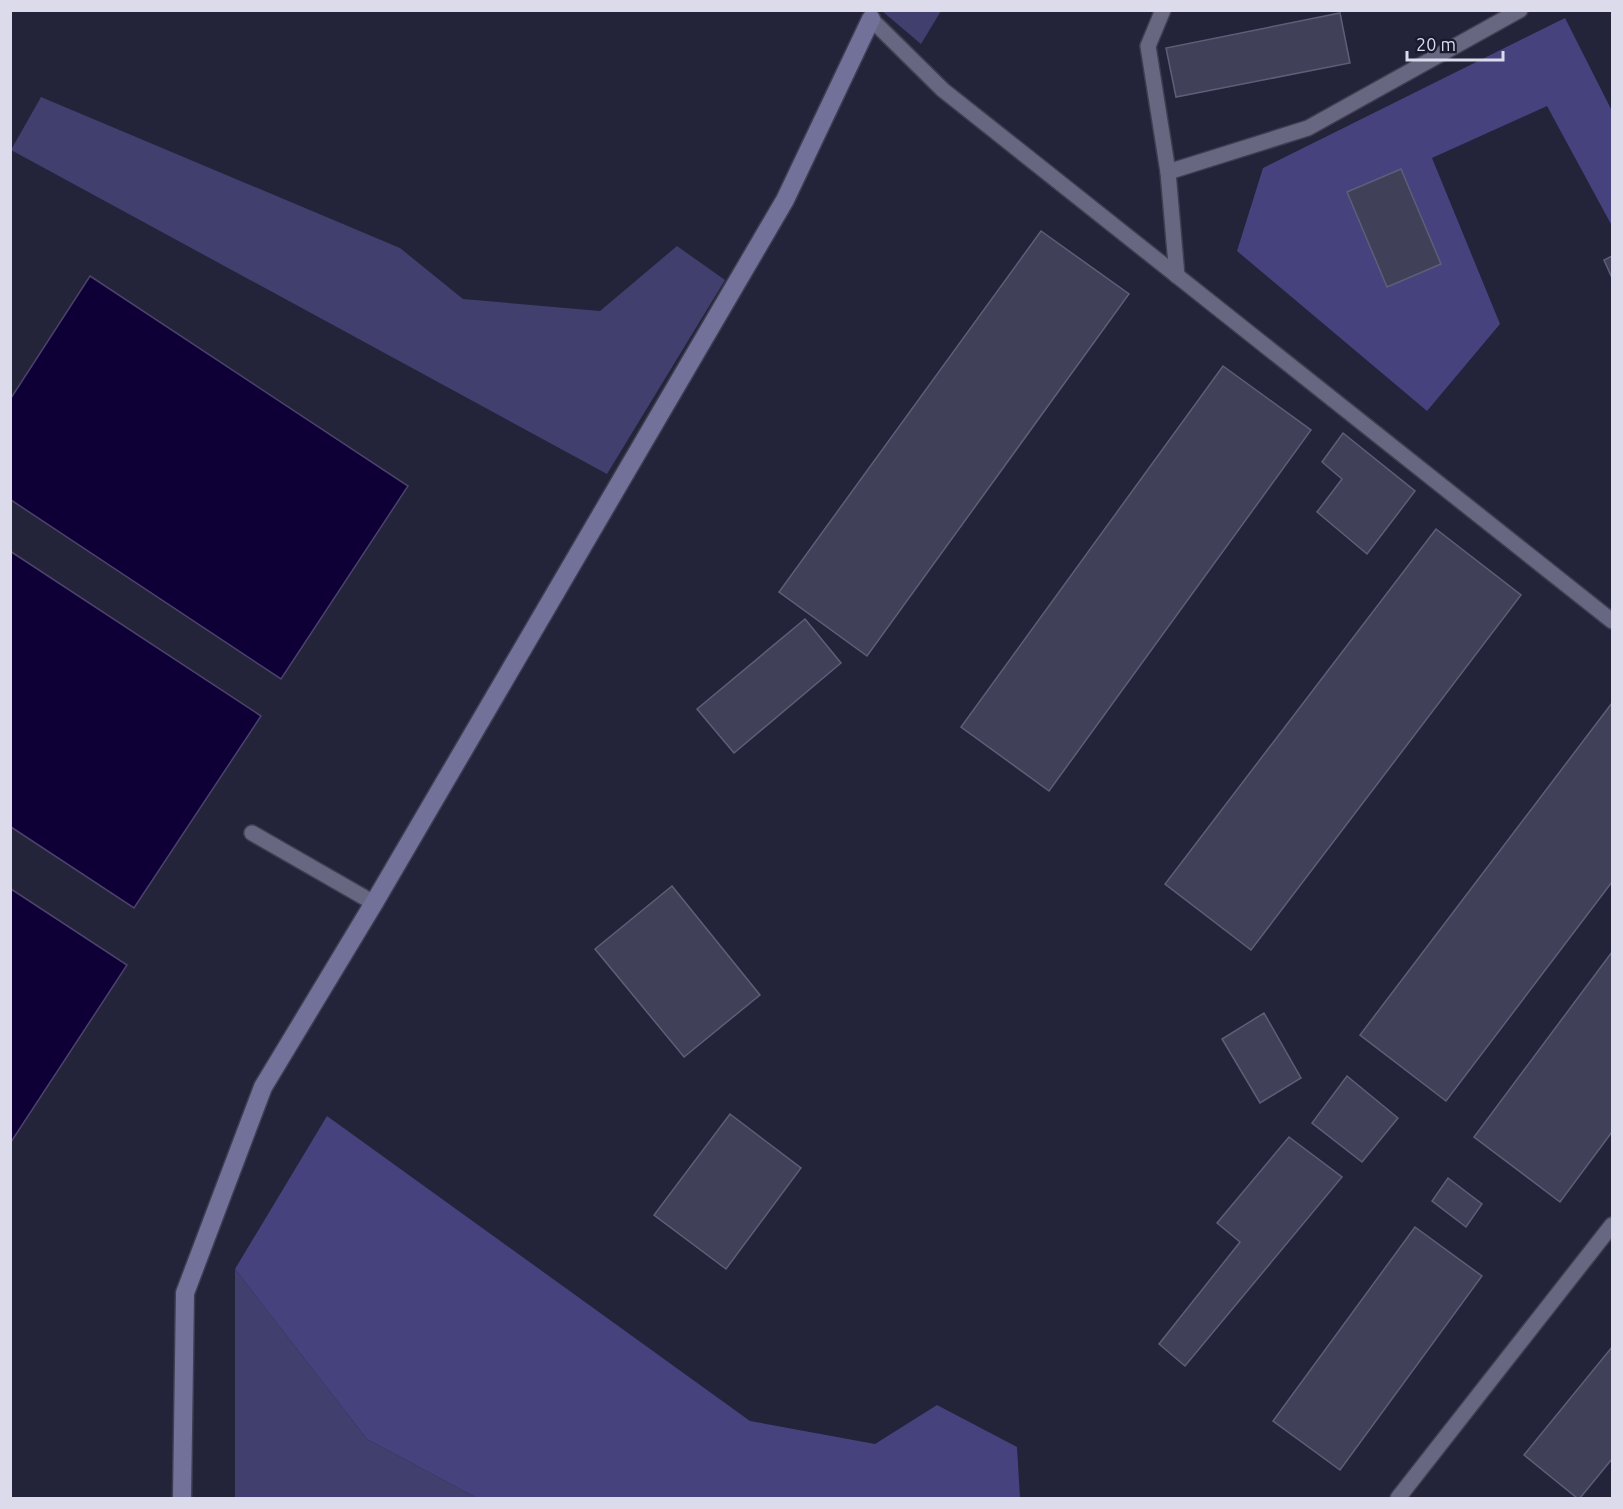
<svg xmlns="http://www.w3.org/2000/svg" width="1623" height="1509" font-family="Ubuntu,sans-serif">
  <rect width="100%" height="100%" fill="#232339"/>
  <!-- green -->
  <g fill="#403f6e">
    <path d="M882 11H941L921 44Z"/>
    <path d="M41 97 400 248 463 299 600 311 677 246 725 280 607 474 11 150Z"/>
    <path d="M235 1269 367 1439 477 1498H235Z"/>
  </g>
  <!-- forest -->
  <g fill="#45427e">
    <path d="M1565 18 1612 111V226L1547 106 1432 158 1500 324 1427 411 1237 251 1263 168Z"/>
    <path d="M327 1116 750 1421 875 1444 937 1405 1017 1447 1020 1498H477L367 1439 235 1269Z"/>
  </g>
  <!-- water -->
  <g fill="#0e0036" stroke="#4c426c" stroke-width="1.5">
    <path d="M90 276 408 486 281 679 11 500V398Z"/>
    <path d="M10 551 261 716 134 908 11 827Z"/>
    <path d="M11 889 127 965 11 1142Z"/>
  </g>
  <!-- building -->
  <g fill="#404159" stroke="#5d5e78" stroke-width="1.5">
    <path d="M1340 13 1350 63 1176 97 1166 48Z"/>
    <path d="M1401 169 1441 264 1387 287 1347 192Z"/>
    <path d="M1041 231 1129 294 867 656 779 592Z"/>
    <path d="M1612 256V278L1604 260Z"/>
    <path d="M1223 366 1311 430 1049 791 961 727Z"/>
    <path d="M1343 433 1415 491 1367 554 1317 512 1342 479 1322 462Z"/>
    <path d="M1436 529 1521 595 1251 950 1165 884Z"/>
    <path d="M805 619 841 663 734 753 697 709Z"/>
    <path d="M1612 703V882L1446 1101 1360 1035Z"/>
    <path d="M672 886 760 995 684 1057 595 949Z"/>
    <path d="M1612 952V1132L1560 1202 1474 1137Z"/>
    <path d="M1264 1013 1301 1078 1260 1103 1222 1039Z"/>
    <path d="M1347 1076 1398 1118 1362 1162 1312 1123Z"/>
    <path d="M730 1114 801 1168 726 1269 654 1215Z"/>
    <path d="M1289 1137 1342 1177 1185 1366 1159 1344 1240 1242 1217 1223Z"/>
    <path d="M1448 1178 1482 1204 1466 1227 1432 1201Z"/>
    <path d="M1415 1227 1482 1276 1340 1470 1273 1421Z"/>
    <path d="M1612 1347V1459L1580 1498H1577L1524 1455Z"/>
  </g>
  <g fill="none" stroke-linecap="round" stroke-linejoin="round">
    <!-- lane casing -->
    <g stroke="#3e3d51" stroke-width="18">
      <g id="lane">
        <path d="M1163 10 1148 46 1168 172 1177 276"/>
        <path d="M871 19 943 90 1612 621"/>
        <path d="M1168 172 1308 128 1520 10"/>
        <path d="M252 833 374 903"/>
        <path d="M1398 1498 1612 1225"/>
      </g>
    </g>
    <!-- secondary casing -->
    <g stroke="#3e3d51" stroke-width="21">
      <path id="secondary" d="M182 1498 185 1293 263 1087 374 903 785 200 871 19"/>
    </g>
    <!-- lane -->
    <use href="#lane" stroke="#676782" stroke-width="15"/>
    <!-- secondary -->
    <use href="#secondary" stroke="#71719a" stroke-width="18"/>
  </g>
  <!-- border -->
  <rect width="1623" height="1509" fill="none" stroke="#dbdbeb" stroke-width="24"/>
  <!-- scale -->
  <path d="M1407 51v9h96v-9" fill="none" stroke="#dbdbeb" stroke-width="3"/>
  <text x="1416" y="51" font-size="18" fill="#dbdbeb" stroke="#19192f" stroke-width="4.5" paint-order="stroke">20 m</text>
</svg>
